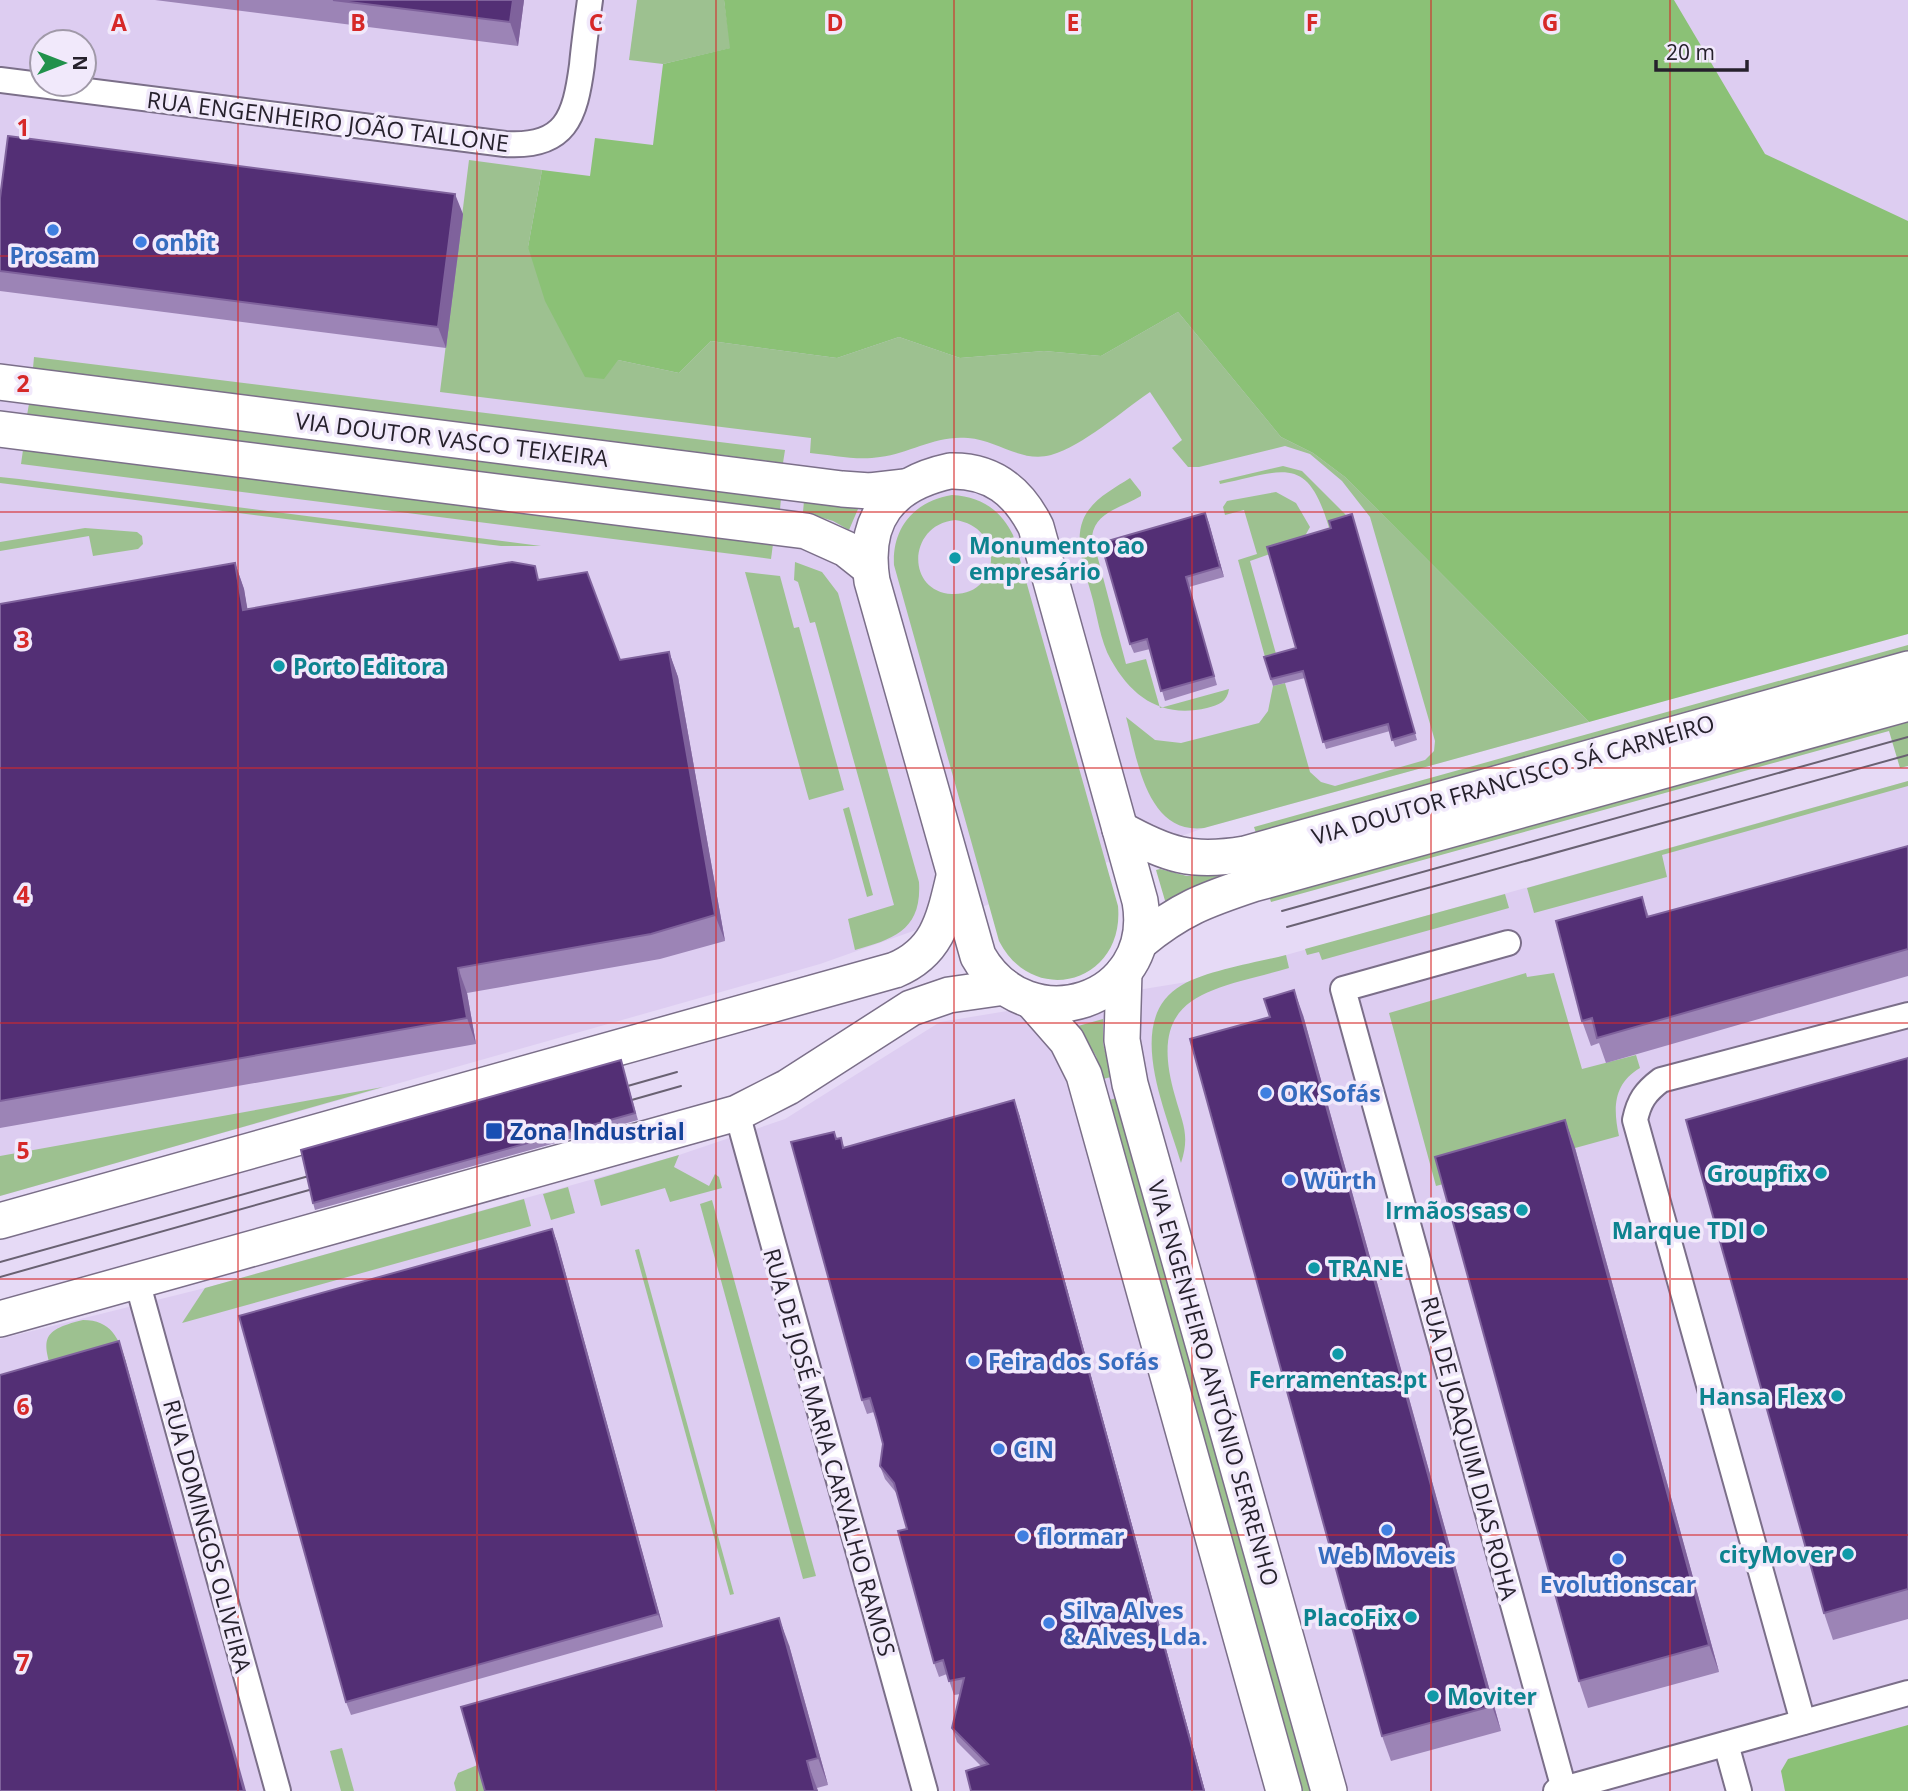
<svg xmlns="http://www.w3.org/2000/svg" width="1908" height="1791" font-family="'Open Sans',sans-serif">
  <rect width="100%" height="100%" fill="#e6daf6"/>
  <!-- built -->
  <g fill="#ddcdf1" fill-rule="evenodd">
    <path d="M0 0H1908V634L1204 828 820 964 0 1196ZM42 42H84V84H42Z"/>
    <path d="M1908 781V1791H0V1339L205 1288 679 1155 785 1119 940 1022 1193 981Z"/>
  </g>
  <!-- green -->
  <g fill="#9dc190" fill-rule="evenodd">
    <path d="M637 0H724L731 48 663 64 629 60Z"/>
    <path d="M469 160 542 170 528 247 618 360 679 373 711 341 837 358 899 337 960 358 1044 351 1101 356 1178 312 1281 437 1313 453 1345 477 1589 722 1204 828C1146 835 1137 757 1126 717L1155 740 1181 743 1259 723 1268 711 1273 686 1285 683 1310 772 1321 782 1335 786 1425 760 1434 751 1435 741 1370 517 1342 481 1310 454 1285 446 1199 467H1188L1172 448 1182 440 1150 392C1122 411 1083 446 1051 455 1021 463 997 440 968 438 935 435 911 453 880 457 858 461 832 455 810 453L811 438 440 392Z"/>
    <path d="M34 357 785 450 783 463 33 368Z"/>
    <path d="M29 404 781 498 780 510 27 415Z"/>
    <path d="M23 450H27L773 544 771 559 21 464Z"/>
    <path d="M1283 466 1302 471 1349 518 1330 531C1308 454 1286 470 1220 484L1219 481Z"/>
    <path d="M0 477 19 479 541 546H501L0 483Z"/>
    <path d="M1130 478 1141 492V496C1122 508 1096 511 1092 536L1126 664 1146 659 1160 708 1229 689C1227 702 1219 705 1207 708 1163 718 1133 699 1111 660 1100 641 1097 613 1091 593 1085 570 1074 543 1083 520 1091 500 1113 489 1130 478Z"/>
    <path d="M1276 492 1296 503 1310 527 1301 543 1250 561 1278 661 1267 664 1238 560 1257 554 1244 510 1225 515 1223 507 1227 501Z"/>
    <path d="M952 495C981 497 1000 509 1013 535L1118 906C1125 982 1034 1009 999 941L894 565C892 527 915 501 952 495ZM955 520C1006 527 1001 596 952 594 906 592 907 525 955 520Z"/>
    <path d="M804 501 858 509 849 530 833 521 803 512Z"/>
    <path d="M85 528 137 532 142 536 143 544 138 549 93 556 89 536 0 551V542Z"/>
    <path d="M795 562 822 572 838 593 919 882C922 930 894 939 855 950L848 919 894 905 815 622 810 623 798 582 794 580Z"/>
    <path d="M745 572 780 576 794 628 799 627 844 790 809 800Z"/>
    <path d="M1908 645V652L1256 833 1254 827Z"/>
    <path d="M1908 719V766L1900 768 1889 731 1271 902 1269 896Z"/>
    <path d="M1908 781V786L1662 855 1667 877 1534 913 1527 888Z"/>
    <path d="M849 807 873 895 867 897 843 809Z"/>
    <path d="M1160 869 1187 876H1219L1190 888 1166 904 1156 870Z"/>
    <path d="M1505 894 1509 908 1322 960 1319 952 1307 955 1305 949Z"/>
    <path d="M1286 955 1289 968C1210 991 1145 992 1175 1096 1183 1125 1190 1135 1181 1163 1167 1113 1122 1019 1182 985 1209 970 1255 963 1286 955Z"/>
    <path d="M1526 973 1527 977 1554 973 1582 1069 1636 1055 1640 1068C1613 1084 1613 1108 1619 1136L1436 1186 1389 1013Z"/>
    <path d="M1103 1019V1043L1111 1077 1103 1079 1096 1056 1078 1026Z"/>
    <path d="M383 1087 0 1196V1156Z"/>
    <path d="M1117 1098 1311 1791H1303L1109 1100Z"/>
    <path d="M679 1155 674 1167 709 1186 715 1174 719 1177 722 1188 670 1202 665 1188 601 1206 594 1180Z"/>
    <path d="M568 1187 575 1213 551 1220 543 1194Z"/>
    <path d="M524 1199 531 1226 182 1323 205 1288Z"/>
    <path d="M712 1200 816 1576 803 1579 700 1204Z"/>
    <path d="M639 1249 734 1594 730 1595 635 1250Z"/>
    <path d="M83 1320C111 1320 119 1338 126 1362L55 1382C43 1341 37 1331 83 1320Z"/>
    <path d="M342 1748 354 1791H341L330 1751Z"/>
    <path d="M480 1764 487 1791H456L454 1783 458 1773Z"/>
  </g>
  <!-- forest -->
  <g fill="#8bc176">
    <path d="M724 0H1674L1765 154 1908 221V634L1589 722 1345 477 1313 453 1281 437 1178 312 1101 356 1044 351 960 358 899 337 837 358 711 341 679 373 618 360 604 379 585 377 545 301 528 247 542 170 590 176 595 138 653 145 663 64 730 48Z"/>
    <path d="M1908 1725V1791H1785L1781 1771 1788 1759Z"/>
  </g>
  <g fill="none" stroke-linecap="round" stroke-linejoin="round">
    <!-- minor casing -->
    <g stroke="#7b6f89" stroke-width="28">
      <g id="minor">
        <path d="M0 80 505 144C566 148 575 117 582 65 584 43 587 22 590 0"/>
        <path d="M1508 943 1343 989 1564 1789"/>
        <path d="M737 1113 925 1791"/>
        <path d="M137 1281 278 1791"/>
        <path d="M1803 1722 1635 1120C1639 1101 1645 1092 1661 1080L1908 1015"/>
        <path d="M1726 1744 1739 1791"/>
        <path d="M1556 1791 1908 1693"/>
      </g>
    </g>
    <!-- secondary casing -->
    <g stroke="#7b6f89" stroke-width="38">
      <g id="secondary">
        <path d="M0 382 842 489 870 491 905 487"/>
        <path d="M0 429 806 531 846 549 870 568"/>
        <path d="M950 471C992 470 1018 491 1036 527L1140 901C1158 1002 1028 1044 978 956L872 581C862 519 890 484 950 471Z"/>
        <path d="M1120 829C1167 855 1191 863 1245 854L1908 669"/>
        <path d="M1140 942C1180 909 1205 900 1253 884L1908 703"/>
        <path d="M1124 972 1122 1040 1130 1084 1329 1791"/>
        <path d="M1032 1001 1067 1041 1084 1075 1284 1791"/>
        <path d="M0 1221 895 970C938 952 944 919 954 877"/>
        <path d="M0 1319 737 1113 788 1087 911 1008 949 995 1005 987"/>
      </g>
    </g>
    <!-- minor -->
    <use href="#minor" stroke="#fff" stroke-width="24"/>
    <!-- secondary -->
    <use href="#secondary" stroke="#fff" stroke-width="35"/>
    <!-- tram -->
    <g stroke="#696172" stroke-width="2">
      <path d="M1282 911 1908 737"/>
      <path d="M1287 927 1908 755"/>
      <path d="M610 1091 677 1072"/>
      <path d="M614 1105 681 1086"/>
      <path d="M0 1262 327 1171"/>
      <path d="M0 1277 327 1185"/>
    </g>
  </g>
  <!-- wall -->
  <g fill="#9c84b6">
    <path d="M155 0H524L518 46Z"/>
    <path d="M0 198 463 214 446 348 0 291Z"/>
    <path d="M1205 513 1224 577 1189 587 1217 685 1165 701 1150 649 1134 653 1130 644Z"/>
    <path d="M1354 521 1417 740 1395 747 1390 731 1326 749 1305 678 1273 686 1264 657 1296 648Z"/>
    <path d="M235 563 244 589 247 609 540 579 620 660 669 652 678 677 725 941 660 959 467 993 476 1044 0 1128V604Z"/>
    <path d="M1908 846V976L1606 1063 1599 1043 1591 1046 1582 1021 1642 897 1649 917Z"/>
    <path d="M1303 1015 1501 1731 1391 1761 1382 1736Z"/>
    <path d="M1908 1058V1619L1833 1640 1824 1613Z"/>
    <path d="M621 1060 638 1120 315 1210 313 1203Z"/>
    <path d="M1019 1114 1205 1791 981 1766 957 1742 952 1728 961 1694 954 1695 947 1674 939 1677 934 1663 907 1529 898 1495 885 1479 880 1466 883 1444 874 1412 867 1414 862 1400 836 1139 841 1138 844 1147Z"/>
    <path d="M1565 1120 1575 1148 1719 1672 1588 1708 1579 1681Z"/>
    <path d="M552 1229 557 1242 663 1627 351 1715 346 1702Z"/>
    <path d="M789 1645 828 1785 817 1788 818 1791H485Z"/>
  </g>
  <!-- shaded-wall -->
  <g fill="#7f629c">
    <path d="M513 0H524L518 46 510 22Z"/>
    <path d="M455 194 463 214 446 348 438 327Z"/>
    <path d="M1205 513 1209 523 1224 577 1220 567Z"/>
    <path d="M235 563 244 589 252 635 243 610Z"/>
    <path d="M669 652 678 677 725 941 715 915Z"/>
    <path d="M458 968 467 993 476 1044 467 1018Z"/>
    <path d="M1294 990 1303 1015 1501 1731 1492 1706Z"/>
    <path d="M1014 1100 1019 1114 1205 1791H1204Z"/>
    <path d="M1565 1120 1575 1148 1719 1672 1709 1645Z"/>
    <path d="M552 1229 557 1242 663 1627 658 1614Z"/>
    <path d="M119 1341 126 1362 246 1791H244Z"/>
    <path d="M779 1618 789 1645 828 1785 818 1758Z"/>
    <path d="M807 1761 818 1791H815Z"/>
  </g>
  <!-- building -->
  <g fill="#532f75" stroke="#7f629c" stroke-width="2">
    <path d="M333 0H513L510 22Z"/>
    <path d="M8 136 455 194 438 327 0 271V198Z"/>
    <path d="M1205 513 1220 567 1186 577 1214 676 1161 691 1147 639 1130 644 1101 543Z"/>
    <path d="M1352 514 1415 733 1392 740 1388 724 1323 742 1303 671 1271 679 1264 657 1296 648 1267 547 1331 528 1329 521Z"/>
    <path d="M512 562 535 566 538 580 587 572 620 660 669 652 715 915 651 934 458 968 467 1018 0 1101V604L235 563 243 610Z"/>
    <path d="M1908 846V949L1597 1038 1592 1018 1582 1021 1556 921 1642 897 1647 917Z"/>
    <path d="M1294 990 1492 1706 1382 1736 1190 1039 1270 1017 1264 999Z"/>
    <path d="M1908 1058V1589L1824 1613 1686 1120Z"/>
    <path d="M621 1060 635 1113 313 1203 301 1150Z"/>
    <path d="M1014 1100 1204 1791H971L966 1771 988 1764 952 1728 964 1678 949 1681 943 1660 934 1663 898 1531 907 1529 894 1483 880 1466 883 1444 877 1421 870 1398 862 1400 791 1142 834 1132 836 1139 841 1138 843 1148Z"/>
    <path d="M1565 1120 1709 1645 1579 1681 1435 1157Z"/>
    <path d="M552 1229 658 1614 346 1702 239 1316Z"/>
    <path d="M119 1341 244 1791H0V1375Z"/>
    <path d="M779 1618 818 1758 807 1761 815 1791H485L461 1707Z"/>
  </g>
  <!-- grid -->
  <path fill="none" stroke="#d62828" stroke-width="2" stroke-opacity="0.55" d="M238 0V1791M477 0V1791M716 0V1791M954 0V1791M1192 0V1791M1431 0V1791M1670 0V1791M0 256H1908M0 512H1908M0 768H1908M0 1023H1908M0 1279H1908M0 1535H1908"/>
  <!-- markers -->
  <g fill="#3f7fe0" stroke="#f1e9fb" stroke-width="2.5">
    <circle cx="53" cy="230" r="7"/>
    <circle cx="141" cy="242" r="7"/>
    <circle cx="1266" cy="1093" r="7"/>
    <circle cx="1290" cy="1180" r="7"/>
    <circle cx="974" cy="1361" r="7"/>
    <circle cx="999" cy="1449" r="7"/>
    <circle cx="1387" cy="1530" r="7"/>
    <circle cx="1023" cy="1536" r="7"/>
    <circle cx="1618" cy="1559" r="7"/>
    <circle cx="1049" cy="1623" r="7"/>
  </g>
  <g fill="#0f9aa8" stroke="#f1e9fb" stroke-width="2.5">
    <circle cx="955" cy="558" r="7"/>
    <circle cx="279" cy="666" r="7"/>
    <circle cx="1821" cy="1173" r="7"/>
    <circle cx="1522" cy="1210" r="7"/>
    <circle cx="1759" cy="1230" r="7"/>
    <circle cx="1314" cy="1268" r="7"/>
    <circle cx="1338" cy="1354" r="7"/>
    <circle cx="1837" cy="1396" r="7"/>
    <circle cx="1848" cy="1554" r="7"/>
    <circle cx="1411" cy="1617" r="7"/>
    <circle cx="1433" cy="1696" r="7"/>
  </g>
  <rect fill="#1a4fb4" stroke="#f1e9fb" stroke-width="2.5" x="485" y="1122" width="18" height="18" rx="3.5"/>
  <g text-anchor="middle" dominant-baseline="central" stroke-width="7" stroke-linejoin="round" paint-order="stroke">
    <!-- street labels -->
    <g font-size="23" fill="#26212c" stroke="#f1e9fb">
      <text transform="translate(328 121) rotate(7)">RUA ENGENHEIRO JOÃO TALLONE</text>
      <text transform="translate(452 439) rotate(7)">VIA DOUTOR VASCO TEIXEIRA</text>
      <text transform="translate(1513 779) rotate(-16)">VIA DOUTOR FRANCISCO SÁ CARNEIRO</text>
      <text transform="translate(1214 1383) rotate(74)">VIA ENGENHEIRO ANTÓNIO SERRENHO</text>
      <text transform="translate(1470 1448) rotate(75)">RUA DE JOAQUIM DIAS ROHA</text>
      <text transform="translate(830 1452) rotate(74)">RUA DE JOSÉ MARIA CARVALHO RAMOS</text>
      <text transform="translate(208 1536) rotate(75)">RUA DOMINGOS OLIVEIRA</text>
    </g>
    <!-- shop labels -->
    <g font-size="23" font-weight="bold" fill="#366cbe" stroke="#f1e9fb" text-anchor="start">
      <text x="155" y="242">onbit</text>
      <text x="53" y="255" text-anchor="middle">Prosam</text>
      <text x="1280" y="1093">OK Sofás</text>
      <text x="1304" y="1180">Würth</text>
      <text x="988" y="1361">Feira dos Sofás</text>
      <text x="1013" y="1449">CIN</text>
      <text x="1037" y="1536">flormar</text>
      <text x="1387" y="1555" text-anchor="middle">Web Moveis</text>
      <text x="1618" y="1584" text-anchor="middle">Evolutionscar</text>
      <text x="1063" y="1610">Silva Alves<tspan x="1063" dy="26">&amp; Alves, Lda.</tspan></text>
    </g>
    <!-- culture labels -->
    <g font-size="23" font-weight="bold" fill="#0d838f" stroke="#f1e9fb" text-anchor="end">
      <text x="969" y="545" text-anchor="start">Monumento ao<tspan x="969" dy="26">empresário</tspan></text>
      <text x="293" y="666" text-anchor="start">Porto Editora</text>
      <text x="1807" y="1173">Groupfix</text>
      <text x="1508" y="1210">Irmãos sas</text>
      <text x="1745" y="1230">Marque TDI</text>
      <text x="1328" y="1268" text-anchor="start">TRANE</text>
      <text x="1338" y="1379" text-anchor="middle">Ferramentas.pt</text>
      <text x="1823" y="1396">Hansa Flex</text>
      <text x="1834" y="1554">cityMover</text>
      <text x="1397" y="1617">PlacoFix</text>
      <text x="1447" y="1696" text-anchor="start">Moviter</text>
    </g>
    <!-- transit labels -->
    <g font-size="23" font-weight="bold" fill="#164399" stroke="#f1e9fb" text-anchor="start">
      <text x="510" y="1131">Zona Industrial</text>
    </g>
  </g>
  <g font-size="23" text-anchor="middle" font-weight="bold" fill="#d62828" stroke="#f1e9fb" stroke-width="7" stroke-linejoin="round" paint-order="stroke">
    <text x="119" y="31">A</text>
    <text x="358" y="31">B</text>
    <text x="596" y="31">C</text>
    <text x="835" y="31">D</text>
    <text x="1073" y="31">E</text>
    <text x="1312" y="31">F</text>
    <text x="1550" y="31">G</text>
    <text x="23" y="136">1</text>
    <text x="23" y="392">2</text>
    <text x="23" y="648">3</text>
    <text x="23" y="903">4</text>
    <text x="23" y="1159">5</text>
    <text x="23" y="1415">6</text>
    <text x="23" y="1671">7</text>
  </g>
  <!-- north arrow -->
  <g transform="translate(63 63) rotate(90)"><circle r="33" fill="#f1e9fb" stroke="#a099a8" stroke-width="2"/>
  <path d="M0-5L12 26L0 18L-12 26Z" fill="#21914b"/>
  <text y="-10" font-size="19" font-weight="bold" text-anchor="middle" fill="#26212c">N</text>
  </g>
  <!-- scale -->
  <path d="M1656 60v10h91v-10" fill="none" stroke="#26212c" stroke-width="3.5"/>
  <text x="1666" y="60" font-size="21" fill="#26212c" stroke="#f1e9fb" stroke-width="5" paint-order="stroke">20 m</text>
</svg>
